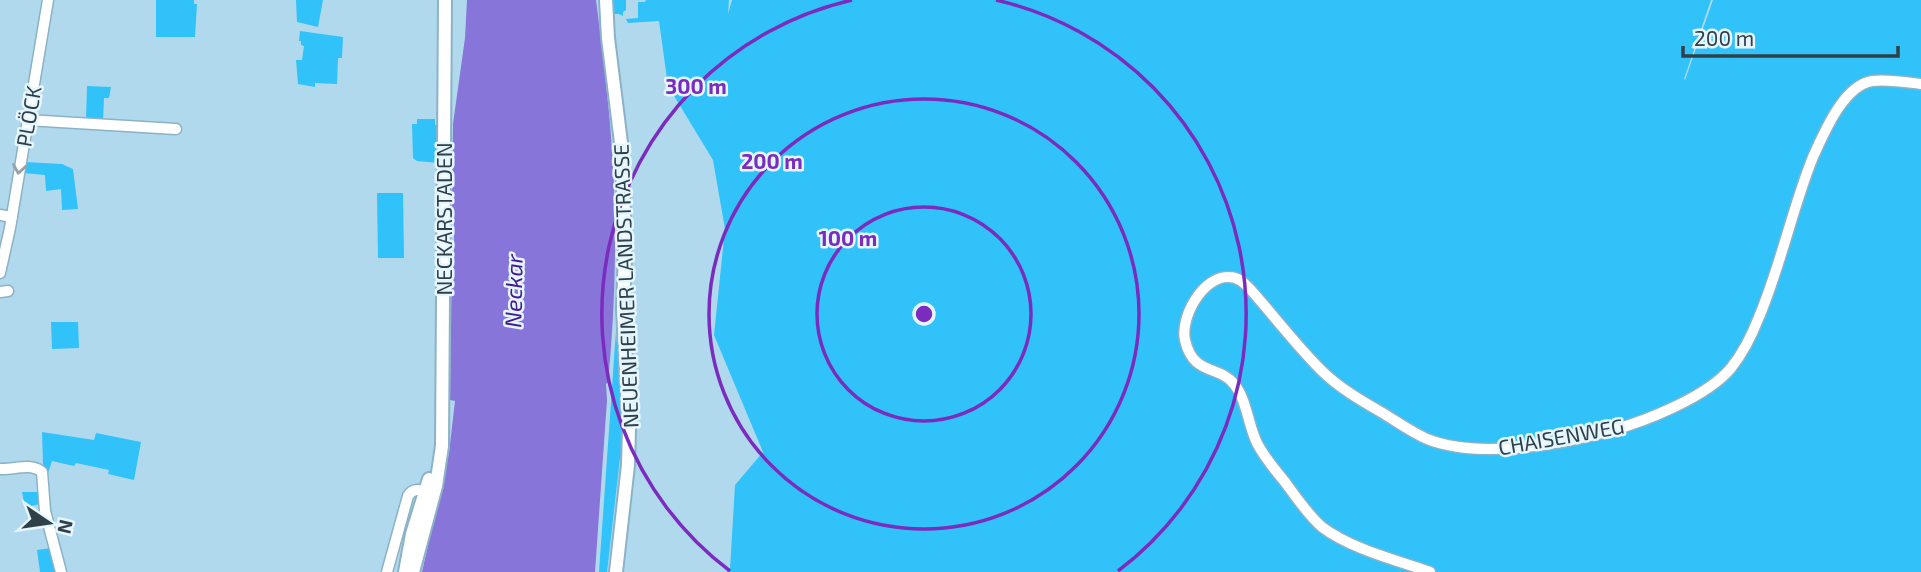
<svg xmlns="http://www.w3.org/2000/svg" width="1921" height="572" font-family="'Exo 2',sans-serif">
  <rect width="100%" height="100%" fill="#b1d9ed"/>
  <!-- green -->
  <g fill="#31c2fa">
    <path d="M156 0H194V4H197L195 37H156Z"/>
    <path d="M296 0H323L318 27 297 22Z"/>
    <path d="M611 0H626V10L623 12V16L619 14H611Z"/>
    <path d="M646 0H729L728 14 732 0H1711L1684 79 1685 80 1713 0H1921V572H726L730 569 735 485 763 452 714 335 725 229 713 160 668 86 659 21 628 23 626 19 638 18V2H645Z"/>
    <path d="M300 31 343 37 342 58H338L337 84 315 83V87L298 84 296 60H302L304 46 301 45V41H299Z"/>
    <path d="M87 86 111 87 109 98H104L103 121 86 120Z"/>
    <path d="M417 119H435V125H440L439 163 417 161 413 158 412 124H417Z"/>
    <path d="M24 162 62 164 73 169 78 209 62 210 61 189 46 191 45 175 23 173Z"/>
    <path d="M377 193H403L404 258H378Z"/>
    <path d="M51 322H78L79 348 52 349Z"/>
    <path d="M616 331 622 419V457L620 458 607 572H599Z"/>
    <path d="M42 432 94 440 96 433 141 442 134 480 108 474 109 470 76 463 74 466 52 461 48 473 43 464Z"/>
    <path d="M22 492H39L41 504 25 507Z"/>
    <path d="M51 548 57 572H40L37 550Z"/>
  </g>
  <!-- water -->
  <path fill="#8775da" d="M467 0H596C603 55 610 111 613 166 617 237 615 311 608 382L606 384 607 400 595 572H422L449 453 455 401 450 400 452 257H454V210L452 209 453 124 465 38Z"/>
  <g fill="none" stroke-linecap="round" stroke-linejoin="round">
    <!-- minor casing -->
    <g stroke="#8bb2c6" stroke-width="13">
      <g id="minor">
        <path d="M27 120 176 129"/>
        <path d="M0 215 12 217"/>
        <path d="M0 273 10 228 48 0"/>
        <path d="M0 292 8 291"/>
        <path d="M0 469C14 470 31 462 42 472L45 511 61 572"/>
        <path d="M387 572 408 496C413 487 421 490 429 492"/>
        <path d="M1430 572C1396 560 1351 549 1322 527 1308 515 1296 497 1285 482 1275 470 1264 457 1257 443 1248 425 1247 400 1234 384 1219 365 1193 376 1185 340 1180 317 1203 276 1229 277 1239 277 1245 284 1251 290 1274 316 1296 345 1321 370 1338 387 1360 400 1381 412 1396 421 1411 432 1427 439 1478 459 1559 445 1610 431 1646 421 1707 397 1731 368 1743 353 1752 335 1759 317 1781 265 1792 209 1813 157 1824 133 1843 86 1872 81 1887 79 1905 82 1921 84"/>
      </g>
    </g>
    <!-- major casing -->
    <g stroke="#8bb2c6" stroke-width="16">
      <g id="major">
        <path d="M606 0 608 38 622 151 625 251 623 308 629 429 628 465 616 572"/>
        <path d="M405 572 412 534 429 479"/>
        <path d="M413 572 436 486 442 446 445 0"/>
      </g>
    </g>
    <!-- minor -->
    <use href="#minor" stroke="#fff" stroke-width="10"/>
    <!-- major -->
    <use href="#major" stroke="#fff" stroke-width="12"/>
  </g>
  <!-- one-way arrows -->
  <defs><path id="oneway-chevron" d="M-2-3.5L2.5 0L-2 3.5" fill="none" stroke-width="1.6" stroke-linecap="round" stroke-linejoin="round" transform="scale(1.75)"/></defs>
  <use stroke="#97a0a4" href="#oneway-chevron" transform="translate(19 169) rotate(99)"/>
  <!-- distance rings -->
  <g fill="none" stroke="#7b2cbf" stroke-width="3.5">
    <circle cx="924" cy="314" r="107"/>
    <circle cx="924" cy="314" r="215"/>
    <path d="M730 571A322 322 0 0 1 852 0M996 0A322 322 0 0 1 1118 571"/>
  </g>
  <g text-anchor="middle" dominant-baseline="central" stroke-width="5" stroke-linejoin="round" paint-order="stroke">
    <!-- street labels -->
    <g font-size="21" fill="#2f4048" stroke="#e6f6fe">
      <text transform="translate(28 116) rotate(-80)">PLÖCK</text>
      <text transform="translate(443 219) rotate(-90)">NECKARSTADEN</text>
      <text transform="translate(625 286) rotate(-92)">NEUENHEIMER LANDSTRASSE</text>
      <text transform="translate(1561 436) rotate(-10)">CHAISENWEG</text>
    </g>
    <!-- water labels -->
    <g font-size="23" font-style="italic" fill="#431a93" stroke="#e6f6fe">
      <text transform="translate(513 291) rotate(-89)">Neckar</text>
    </g>
  </g>
  <circle cx="924" cy="314" r="10" fill="#7b2cbf" stroke="#e6f6fe" stroke-width="3.5"/>
  <g font-size="21" text-anchor="middle" font-weight="bold" fill="#7b2cbf" stroke="#e6f6fe" stroke-width="5" stroke-linejoin="round" paint-order="stroke">
    <text x="696" y="94">300 m</text>
    <text x="772" y="169">200 m</text>
    <text x="848" y="246">100 m</text>
  </g>
  <!-- north arrow -->
  <g transform="translate(49 523) rotate(103)" stroke="#e6f6fe" stroke-width="5" paint-order="stroke">
  <path d="M0-5L12 26L0 18L-12 26Z" fill="#2f4048"/>
  <text y="-10" font-size="19" font-weight="bold" text-anchor="middle" fill="#2f4048">N</text>
  </g>
  <!-- scale -->
  <path d="M1683 46v10h215v-10" fill="none" stroke="#2f4048" stroke-width="3.5"/>
  <text x="1694" y="46" font-size="21" fill="#2f4048" stroke="#e6f6fe" stroke-width="5" paint-order="stroke">200 m</text>
</svg>
